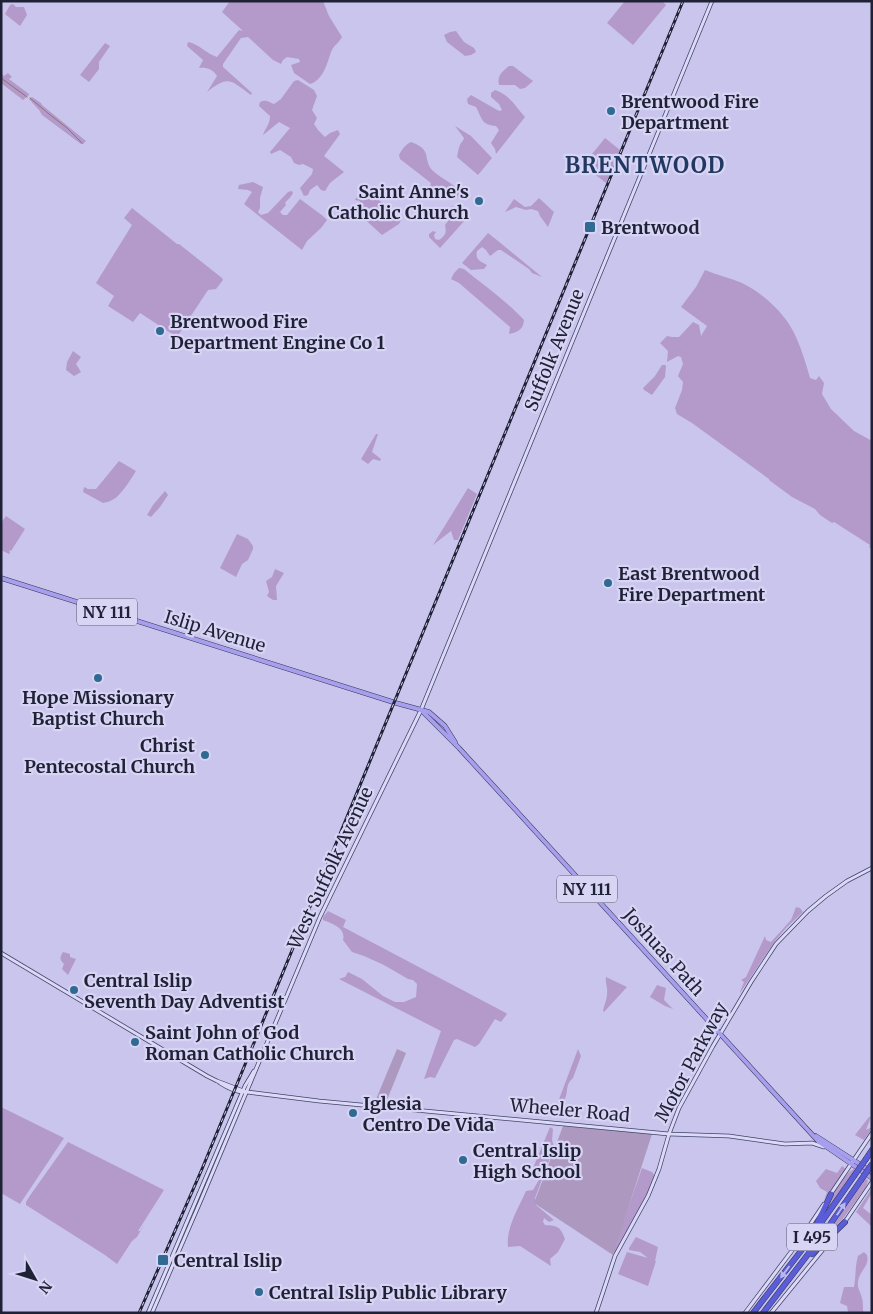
<svg xmlns="http://www.w3.org/2000/svg" width="873" height="1314" font-family="Merriweather,serif">
  <rect width="100%" height="100%" fill="#cac5ec"/>
  <!-- green -->
  <g fill="#b39aca">
    <path d="M230 1H323L329 16 342 37C339 43 334 45 332 50 330 53 330 56 329 58 326 68 321 81 310 84L294 73 291 65 300 62 299 59 287 57 283 60 281 64 273 60 248 37 241 38 223 64V67L252 93 251 95C230 80 229 75 207 92L217 76C213 69 206 67 199 68L203 60 187 46 188 42C199 44 207 54 217 57L239 30 243 31 222 12Z"/>
    <path d="M625 1H662L666 5 633 45 607 23Z"/>
    <path d="M13 4 16 7H24L27 15 20 26 5 14 10 5Z"/>
    <path d="M456 31 464 42 474 48 476 52 471 55 465 56 447 42 444 35 450 32Z"/>
    <path d="M105 43 110 46 99 62V69L89 82 80 75Z"/>
    <path d="M509 66H513L533 81 525 88 520 89 515 85H499C497 75 502 72 509 66Z"/>
    <path d="M1 73 4 76 8 73 12 77 9 79 29 94V95L23 100 1 83Z"/>
    <path d="M298 80 314 90 317 96 312 110 317 118 314 124 318 130 325 137 330 133 338 130 340 134 324 156 344 172 330 183 325 191 321 190 317 185 310 190 308 195 304 196 300 188 312 174 313 169 303 164 299 165 294 163 291 157 280 150 271 154 270 152 290 128 279 122 263 135C265 128 270 125 270 116L259 106 260 102C267 99 268 102 274 104L281 99 294 81Z"/>
    <path d="M495 90C510 95 515 106 525 117L496 154 495 149 491 143 499 130 496 126C481 125 482 118 476 107L468 104 467 99 471 95 499 111 502 110 499 104 491 97V93Z"/>
    <path d="M32 97 41 103 42 105 86 141 83 144H81L42 115 39 110 29 99Z"/>
    <path d="M455 126 471 136 492 158 478 175 457 157C458 153 458 149 460 145 461 142 463 142 464 138Z"/>
    <path d="M605 138 620 150 606 183 583 165Z"/>
    <path d="M411 142C433 150 422 157 432 170 437 175 452 184 459 189L460 195 454 200 446 196 442 191C436 190 434 195 430 187L431 183 400 159 399 155C402 149 406 144 411 142Z"/>
    <path d="M253 182 263 187 260 198V208L258 212 261 215 268 213 288 192 291 191 293 192C292 197 288 199 285 203L286 205 280 212 283 215H287L300 199 323 216 327 220 321 228 307 241 302 250 244 204 252 192 248 190 238 189 239 185Z"/>
    <path d="M360 184 399 217 401 220 399 224 382 235 360 215 358 210 360 201 355 200 361 191Z"/>
    <path d="M539 198 554 212 548 227 540 216 538 211 531 209 526 210 516 207 505 212 514 199 525 207 531 206Z"/>
    <path d="M451 206 457 208 467 218 440 248 429 237V234L433 231 436 232 434 235 435 239 439 240C445 236 447 233 445 225L455 212Z"/>
    <path d="M132 208 177 244H179L222 278 223 280 216 289 208 290 177 337 140 313 133 322 108 306 114 296 96 283 132 225 124 218Z"/>
    <path d="M488 233 498 241 542 277 532 273 529 269 501 250H498L490 256 486 250 482 247 477 251C475 260 480 261 487 265L484 269 471 270 462 263Z"/>
    <path d="M459 268 464 269C483 285 507 301 524 320 523 330 518 332 509 334L510 327 459 283 451 279 454 273Z"/>
    <path d="M705 270C717 275 730 278 742 283 764 294 786 314 796 337 802 350 806 364 810 378L816 380 819 376 824 383 822 394 831 409 854 431 872 441V549L869 547 870 545 834 522 832 523 820 515 815 509 792 497 769 480V479L692 423 677 414 675 408 682 390 683 382 678 376 683 364 681 357 678 356 667 362 668 351 660 343 667 336 672 337H679L693 322 699 325 701 336 707 326 681 307 696 287Z"/>
    <path d="M73 351 81 357 76 364 81 372 74 376 66 370 67 362Z"/>
    <path d="M662 365H665L666 366 665 377 652 395 644 390 643 388 655 376Z"/>
    <path d="M376 434H378L372 452 381 459 380 461 373 459 368 464 361 459Z"/>
    <path d="M119 461 136 471C131 479 120 497 112 500 109 502 106 502 103 503L83 492 84 487 88 489H96Z"/>
    <path d="M468 488 477 494 458 540H454L451 531 433 545Z"/>
    <path d="M165 491 168 495 160 507 151 517 147 515 153 505Z"/>
    <path d="M6 516 25 529 11 551 9 550 10 553 9 554 1 550V523Z"/>
    <path d="M237 534 248 539 253 546V549L248 560 242 564 236 577 220 568Z"/>
    <path d="M275 569 284 573 276 586 277 600H273L267 596 269 592 266 581 272 577Z"/>
    <path d="M796 907 800 908 803 912 787 927 775 941 740 993V992L744 982 741 980 746 977 765 936 766 940 771 942 791 920Z"/>
    <path d="M328 911 346 920 343 927 506 1013 507 1014 501 1022 495 1019 479 1044 475 1047 457 1039 454 1040 435 1078 430 1077 424 1079 441 1031 339 979 345 977 348 972 362 979 383 996 395 1002H404L416 997 417 984 413 980 408 979 384 965 364 956 352 952 343 940C346 928 333 924 323 920V917Z"/>
    <path d="M63 952 70 954V957L76 959 68 975 62 969 64 964C59 959 60 957 63 952Z"/>
    <path d="M606 977 627 987 604 1012 603 1011C604 1005 607 1000 607 994 608 988 605 983 606 977Z"/>
    <path d="M657 985 666 988 664 1000 673 1009 665 1006 650 997Z"/>
    <path d="M578 1049 581 1056 573 1078C566 1084 568 1088 566 1096 564 1102 561 1107 559 1112H556L555 1110Z"/>
    <path d="M1 1107 64 1138 20 1204 1 1193Z"/>
    <path d="M869 1117H871L866 1130 872 1127V1128L864 1140 855 1135Z"/>
    <path d="M550 1127 553 1129 552 1140 554 1147 535 1198 536 1205 554 1220 549 1222 544 1218 543 1222 545 1225C558 1226 560 1226 565 1239L558 1252 550 1259 551 1266 520 1246 508 1247C506 1227 518 1209 526 1191L533 1190 540 1178 538 1175 531 1173Z"/>
    <path d="M68 1142 164 1190 138 1231H140L145 1223 137 1237 132 1241 117 1264 105 1255 26 1205V1202L29 1197Z"/>
    <path d="M842 1166 846 1169 824 1200 827 1192 820 1188 816 1181 826 1169 837 1173Z"/>
    <path d="M642 1168 652 1172 655 1176 647 1195 615 1253 613 1251Z"/>
    <path d="M854 1169 855 1171 825 1214C827 1201 842 1175 854 1169Z"/>
    <path d="M866 1178 868 1181 866 1187 842 1220 834 1228 835 1223Z"/>
    <path d="M872 1188V1193L863 1208 872 1215 871 1226 856 1212Z"/>
    <path d="M636 1237 658 1247 655 1261H656L648 1286 618 1274 627 1252 648 1258 640 1252 629 1250V1248Z"/>
    <path d="M864 1252 867 1255C870 1266 859 1271 858 1282 857 1288 861 1293 862 1298 863 1302 863 1307 863 1311L865 1313H850L848 1312 847 1306 840 1303 844 1287H854C856 1276 855 1266 858 1256Z"/>
  </g>
  <!-- cemetery -->
  <g fill="#ad98bf">
    <path d="M397 1049 406 1053 385 1105 374 1104Z"/>
    <path d="M563 1126 652 1134 613 1255 534 1203Z"/>
  </g>
  <g fill="none" stroke-linecap="round" stroke-linejoin="round">
    <!-- stream -->
    <g stroke="#8e736e" stroke-width="1">
      <path d="M1 78 27 97"/>
      <path d="M30 98 49 114 67 128 82 143"/>
    </g>
    <!-- secondary casing -->
    <g stroke="#3f4368" stroke-width="4.5">
      <g id="secondary">
        <path d="M1 953 207 1076 217 1081 246 1092"/>
        <path d="M220 1083C229 1089 237 1093 247 1092L319 1101 669 1134 729 1136 785 1144 812 1143 824 1147"/>
        <path d="M830 1195 872 1133"/>
        <path d="M844 1223 872 1182"/>
        <path d="M148 1313 245 1086 254 1071"/>
        <path d="M152 1313 201 1200 320 917 421 710 712 1"/>
        <path d="M596 1313 615 1256 648 1196 659 1169 669 1134 679 1108 713 1046 751 982 776 944 808 911 826 896 847 881 872 868"/>
        <path d="M745 1313 797 1244 824 1204"/>
        <path d="M771 1313 834 1236"/>
      </g>
    </g>
    <!-- primary casing -->
    <g stroke="#303454" stroke-width="5">
      <g id="primary">
        <path d="M1 578 396 703 429 712 445 726 455 742"/>
        <path d="M421 710 459 748 818 1141 872 1178"/>
        <path d="M816 1136 872 1172"/>
      </g>
    </g>
    <!-- highway casing -->
    <g stroke="#303454" stroke-width="6">
      <g id="highway">
        <path d="M866 1159 872 1150"/>
        <path d="M814 1230 831 1194"/>
        <path d="M812 1254 845 1222"/>
        <path d="M753 1313 804 1247 854 1176"/>
        <path d="M763 1313 822 1236 861 1180"/>
      </g>
    </g>
    <!-- secondary -->
    <use href="#secondary" stroke="#dcd8f7" stroke-width="3"/>
    <!-- primary -->
    <use href="#primary" stroke="#a79fed" stroke-width="4"/>
    <!-- highway -->
    <use href="#highway" stroke="#5a5dd7" stroke-width="5"/>
    <!-- rail casing -->
    <g stroke="#1f2237" stroke-width="3">
      <path id="rail" d="M139 1313 202 1169 683 1"/>
    </g>
    <!-- rail -->
    <use href="#rail" stroke="#d8d4f4" stroke-width="1" stroke-dasharray="4" stroke-linecap="butt"/>
    <!-- highway-bridge casing -->
    <g stroke="#303454" stroke-width="6" stroke-linecap="butt">
      <g id="highway-bridge">
        <path d="M854 1176 866 1159"/>
        <path d="M861 1180 872 1164"/>
      </g>
    </g>
    <!-- highway-bridge -->
    <use href="#highway-bridge" stroke="#5a5dd7" stroke-width="5"/>
  </g>
  <!-- one-way arrows -->
  <defs><path id="oneway-solid" d="M-6-.8H1V-3.2L6.5 0L1 3.2V.8H-6Z" transform="scale(1.25)"/></defs>
  <g fill="#b8b6ed">
    <use href="#oneway-solid" transform="translate(841 1209) rotate(-56)"/>
    <use href="#oneway-solid" transform="translate(785 1272) rotate(127)"/>
  </g>
  <!-- markers -->
  <g fill="#2f6a92" stroke="#d8d4f4" stroke-width="2">
    <circle cx="611" cy="111" r="5"/>
    <circle cx="479" cy="201" r="5"/>
    <rect x="584" y="221" width="12" height="12" rx="2.5"/>
    <circle cx="160" cy="331" r="5"/>
    <circle cx="608" cy="583" r="5"/>
    <circle cx="98" cy="678" r="5"/>
    <circle cx="205" cy="755" r="5"/>
    <circle cx="74" cy="990" r="5"/>
    <circle cx="135" cy="1042" r="5"/>
    <circle cx="353" cy="1113" r="5"/>
    <circle cx="463" cy="1160" r="5"/>
    <rect x="157" y="1254" width="12" height="12" rx="2.5"/>
    <circle cx="259" cy="1292" r="5"/>
  </g>
  <g text-anchor="middle" dominant-baseline="central" stroke-width="4.5" stroke-linejoin="round" paint-order="stroke">
    <!-- shield labels -->
    <g fill="#d8d4f4" stroke="#565770" stroke-width="1">
      <rect x="77" y="598.5" width="60" height="27" rx="4"/>
      <rect x="557" y="875.5" width="60" height="27" rx="4"/>
      <rect x="787" y="1223.5" width="50" height="27" rx="4"/>
    </g>
    <g font-size="16" font-weight="bold" fill="#1f2237">
      <text x="107" y="612">NY 111</text>
      <text x="587" y="889">NY 111</text>
      <text x="812" y="1237">I 495</text>
    </g>
    <!-- poi labels -->
    <g font-size="18" font-weight="bold" fill="#1f2237" stroke="#d8d4f4" text-anchor="start">
      <text x="621" y="101">Brentwood Fire<tspan x="621" dy="21">Department</tspan></text>
      <text x="469" y="191" text-anchor="end">Saint Anne's<tspan x="469" dy="21">Catholic Church</tspan></text>
      <text x="601" y="227">Brentwood</text>
      <text x="170" y="321">Brentwood Fire<tspan x="170" dy="21">Department Engine Co 1</tspan></text>
      <text x="618" y="573">East Brentwood<tspan x="618" dy="21">Fire Department</tspan></text>
      <text x="98" y="697" text-anchor="middle">Hope Missionary<tspan x="98" dy="21">Baptist Church</tspan></text>
      <text x="195" y="745" text-anchor="end">Christ<tspan x="195" dy="21">Pentecostal Church</tspan></text>
      <text x="84" y="980">Central Islip<tspan x="84" dy="21">Seventh Day Adventist</tspan></text>
      <text x="145" y="1032">Saint John of God<tspan x="145" dy="21">Roman Catholic Church</tspan></text>
      <text x="363" y="1103">Iglesia<tspan x="363" dy="21">Centro De Vida</tspan></text>
      <text x="473" y="1150">Central Islip<tspan x="473" dy="21">High School</tspan></text>
      <text x="174" y="1260">Central Islip</text>
      <text x="269" y="1292">Central Islip Public Library</text>
    </g>
    <!-- street labels -->
    <g font-size="18" fill="#1f2237" stroke="#d8d4f4">
      <text transform="translate(554 350) rotate(-68)">Suffolk Avenue</text>
      <text transform="translate(215 631) rotate(17)">Islip Avenue</text>
      <text transform="translate(330 868) rotate(-65)">West Suffolk Avenue</text>
      <text transform="translate(664 952) rotate(48)">Joshuas Path</text>
      <text transform="translate(691 1062) rotate(-62)">Motor Parkway</text>
      <text transform="translate(570 1110) rotate(5)">Wheeler Road</text>
    </g>
    <!-- district labels -->
    <g font-size="22" font-weight="bold" letter-spacing="1" fill="#213962" stroke="#d8d4f4">
      <text x="645" y="165">BRENTWOOD</text>
    </g>
  </g>
  <!-- border -->
  <rect width="873" height="1314" fill="none" stroke="#1f2237" stroke-width="5"/>
  <!-- north arrow -->
  <g transform="translate(35 1279) rotate(129)" stroke="#d8d4f4" stroke-width="4" paint-order="stroke">
  <path d="M0-4L9 19L0 12L-9 19Z" fill="#1f2237"/>
  <text y="-8" font-size="14" font-weight="bold" text-anchor="middle" fill="#1f2237">N</text>
  </g>
</svg>
